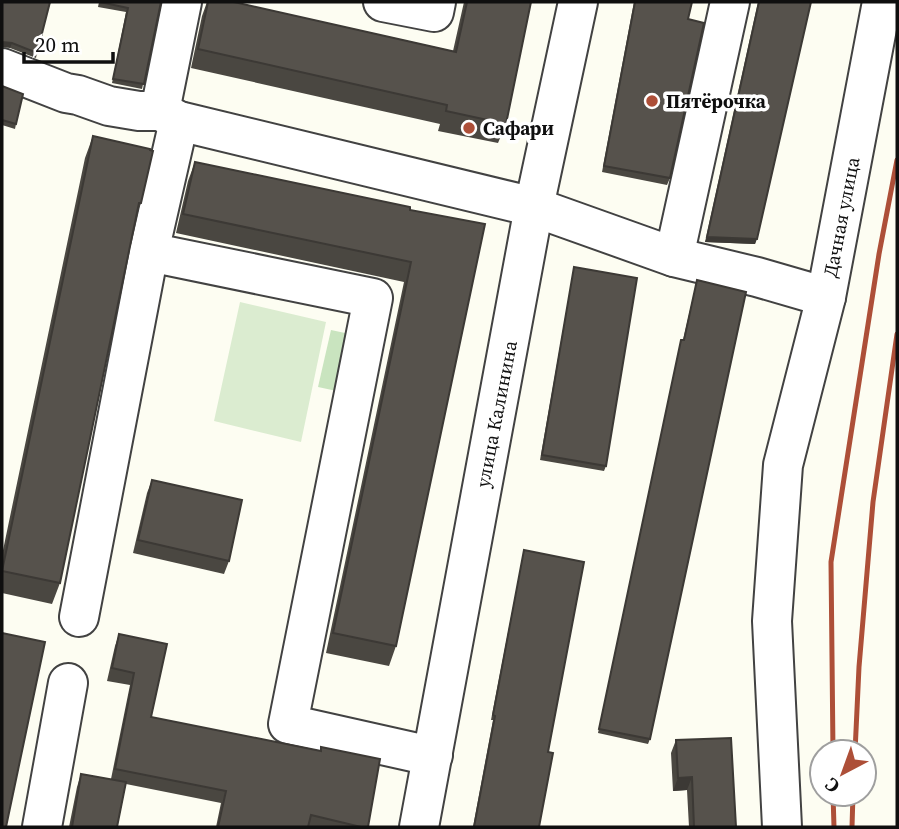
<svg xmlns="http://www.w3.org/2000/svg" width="899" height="829" font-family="'Source Serif 4',serif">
  <rect width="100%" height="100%" fill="#fdfdf2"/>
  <!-- park -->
  <path fill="#c9e4bf" d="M331 330 359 336 346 393 318 387Z"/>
  <!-- pitch -->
  <path fill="#dbecd0" d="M240 302 326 322 301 442 214 421Z"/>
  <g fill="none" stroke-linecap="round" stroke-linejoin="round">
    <!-- minor casing -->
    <g stroke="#424242" stroke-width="42">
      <g id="minor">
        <path d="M383 2 434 12 436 2"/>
        <path d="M2 68 66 93 78 95 109 106 139 111H160L179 121 534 207 674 257 757 277 826 297 882 2"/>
        <path d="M160 111 182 2"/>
        <path d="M179 121 149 252 373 298 288 724 413 752 433 755"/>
        <path d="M674 257 730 2"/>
        <path d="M79 617 149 252"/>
        <path d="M42 827 68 683"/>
        <path d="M419 827 534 207 578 2"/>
        <path d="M782 827 772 621 783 465 826 297"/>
      </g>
    </g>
    <!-- minor -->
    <use href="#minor" stroke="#fff" stroke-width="38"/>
    <!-- rail -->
    <g stroke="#ad4f38" stroke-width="5">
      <path d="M833 752 831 562 879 254 897 160"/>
      <path d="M855 752 859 667 873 502 897 334"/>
      <path d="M833 794 834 827"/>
      <path d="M852 827 853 794"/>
    </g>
  </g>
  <!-- wall -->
  <g fill="#4a4741">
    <path d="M2 2 37 53 36 58 10 48Z"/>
    <path d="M99 2H161L142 89 112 83 126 12 98 7Z"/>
    <path d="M207 2H234L453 51 464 2H531L506 124 498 143 438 131 440 124 191 68 202 16Z"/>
    <path d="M634 2H692L688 19 670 178 667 185 602 172Z"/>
    <path d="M758 2H811L755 244 705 242Z"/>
    <path d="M2 86 16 124 15 129 2 125Z"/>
    <path d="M93 136 141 203 136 215 60 583 52 604 2 593V555L85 158Z"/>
    <path d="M195 162 410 210 485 224 396 646 389 666 326 653 404 282 176 233 188 181Z"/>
    <path d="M574 267 606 466 604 471 540 460Z"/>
    <path d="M697 280 650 739 648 744 598 733 680 344 681 340H683Z"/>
    <path d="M152 480 229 561 224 574 133 553 147 493Z"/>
    <path d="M524 550 548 752 539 827H473L493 720H491Z"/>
    <path d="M119 634 151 717 368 827H216L221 803 126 784 117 827H69L77 787 81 774 111 779 130 685 107 681 115 646Z"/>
    <path d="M676 740 736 827H689L687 790 673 791 671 753Z"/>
  </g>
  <!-- shaded-wall -->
  <g fill="#3c3935">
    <path d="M2 42 12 43 10 48 2 47Z"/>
    <path d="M707 237 757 239 755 244 705 242Z"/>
    <path d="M692 777 687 790 673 791 678 778Z"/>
  </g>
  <!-- building -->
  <g fill="#56524c" stroke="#3c3935" stroke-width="2">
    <path d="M2 2H50L37 53 12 43 2 42Z"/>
    <path d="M100 2H161L144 84 113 79 128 8Z"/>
    <path d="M208 2H234L456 52 467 2H531L506 124 446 111 447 105 198 49Z"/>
    <path d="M635 2H692L688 19 704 23 670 178 604 166Z"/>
    <path d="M759 2H811L757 239 707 237Z"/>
    <path d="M2 86 23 94 16 124 2 120Z"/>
    <path d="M93 136 150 149V150L153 151 141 203H139L60 583 2 571Z"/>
    <path d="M195 162 410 207V210L485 224 396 646 333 633 411 262 183 214Z"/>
    <path d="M574 267 637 278 606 466 542 455Z"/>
    <path d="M697 280 746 292 650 739 599 729 681 340H684Z"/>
    <path d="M152 480 242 500 229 561 138 540Z"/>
    <path d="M524 550 584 562 548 752 553 753 539 827H474L495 716 493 715Z"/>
    <path d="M2 633 45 642 6 827H2Z"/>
    <path d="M119 634 167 644 151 717 321 751V747L380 759 368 827H361L311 815 308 827H218L226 791 115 769 134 673 112 668Z"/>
    <path d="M731 738 736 827H694L692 777 678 778 676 740Z"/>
    <path d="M81 774 126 782 117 827H72Z"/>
  </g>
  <!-- markers -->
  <g fill="#ad4f38" stroke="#fff" stroke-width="2.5">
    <circle cx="652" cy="101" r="7"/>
    <circle cx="469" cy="128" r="7"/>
  </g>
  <g text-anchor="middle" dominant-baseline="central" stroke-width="7" stroke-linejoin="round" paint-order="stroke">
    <!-- poi labels -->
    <g font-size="19" font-weight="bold" fill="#0f0f0f" stroke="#fff" text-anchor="start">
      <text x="666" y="101">Пятёрочка</text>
      <text x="483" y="128">Сафари</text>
    </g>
    <!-- street labels -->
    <g font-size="19" fill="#0f0f0f" stroke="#fff">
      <text transform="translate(841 217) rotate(-79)">Дачная улица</text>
      <text transform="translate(496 414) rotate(-79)">улица Калинина</text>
    </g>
  </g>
  <!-- border -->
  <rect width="899" height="829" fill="none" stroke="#0f0f0f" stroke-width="7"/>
  <!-- north arrow -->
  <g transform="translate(843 773) rotate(221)"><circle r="33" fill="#ffffff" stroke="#9f9f9f" stroke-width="2"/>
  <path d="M0-5L12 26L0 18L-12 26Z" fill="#ad4f38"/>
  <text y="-10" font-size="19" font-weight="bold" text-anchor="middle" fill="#0f0f0f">С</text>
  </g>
  <!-- scale -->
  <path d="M24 52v10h89v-10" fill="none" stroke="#0f0f0f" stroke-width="3.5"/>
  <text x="35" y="52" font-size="21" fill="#0f0f0f" stroke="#ffffff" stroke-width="5" paint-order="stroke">20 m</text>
</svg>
